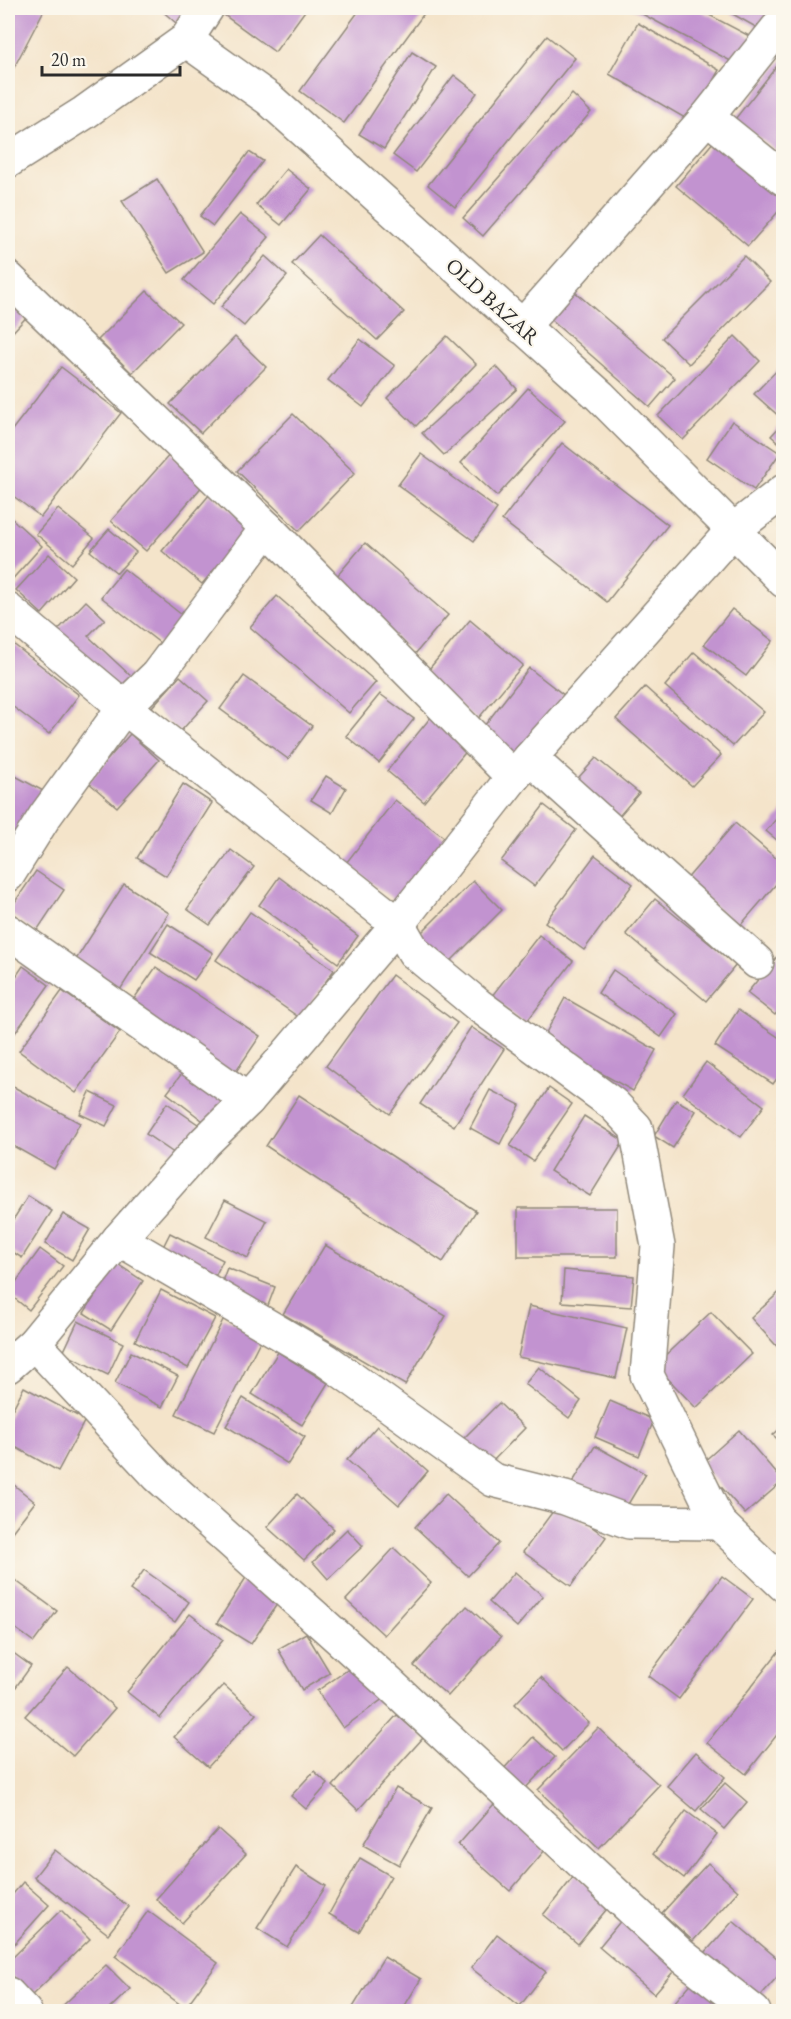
<svg xmlns="http://www.w3.org/2000/svg" width="791" height="2019" font-family="'EB Garamond',serif">
  <rect width="100%" height="100%" fill="#fbf7ec"/>
  <filter id="ink" filterUnits="userSpaceOnUse"><feTurbulence type="fractalNoise" baseFrequency=".0167" numOctaves="2"/><feDisplacementMap in="SourceGraphic" scale="12" xChannelSelector="R" yChannelSelector="G"/><feConvolveMatrix kernelMatrix="1 2 1 2 8 2 1 2 1" color-interpolation-filters="sRGB"/></filter>
  <filter id="wash" filterUnits="userSpaceOnUse"><feTurbulence type="fractalNoise" baseFrequency=".008" numOctaves="4" result="noise"/><feDisplacementMap in="SourceGraphic" scale="24" xChannelSelector="R" yChannelSelector="G"/><feGaussianBlur stdDeviation="1.35" result="paint"/><feColorMatrix in="noise" values="0 0 0 0 0 0 0 0 0 0 0 0 0 0 0 0 0 1.4 0 .05"/><feComposite in="paint" operator="in"/></filter>
  <g filter="url(#wash)">
    <rect width="100%" height="100%" fill="#f4e4ca"/>
    <g id="blocks">
      <!-- building -->
      <g fill="#c293d0">
        <path d="M8 8H45L8 79Z"/>
        <path d="M159 8H190L176 23Z"/>
        <path d="M223 8H307L275 52 220 12Z"/>
        <path d="M361 8H428L344 123 300 91Z"/>
        <path d="M631 8H696L755 39 740 66Z"/>
        <path d="M722 8H774L761 30Z"/>
        <path d="M638 23 719 70 690 121 609 74Z"/>
        <path d="M547 36 575 58 455 207 428 185Z"/>
        <path d="M412 52 436 67 384 149 359 134Z"/>
        <path d="M784 57V150L780 154 735 119Z"/>
        <path d="M454 75 477 93 416 172 393 155Z"/>
        <path d="M572 94 591 112 483 236 463 218Z"/>
        <path d="M720 134 784 188V205L748 246 676 186Z"/>
        <path d="M249 152 263 161 213 226 200 216Z"/>
        <path d="M286 169 311 189 281 225 256 205Z"/>
        <path d="M157 179 203 252 169 273 122 201Z"/>
        <path d="M240 214 269 237 213 304 184 280Z"/>
        <path d="M319 235 404 312 377 340 292 264Z"/>
        <path d="M265 256 287 276 244 326 221 307Z"/>
        <path d="M744 256 770 282 689 364 662 338Z"/>
        <path d="M8 287 33 310 8 337Z"/>
        <path d="M147 291 181 323 132 373 98 340Z"/>
        <path d="M575 292 675 378 650 407 551 320Z"/>
        <path d="M447 336 476 364 416 426 387 398Z"/>
        <path d="M735 336 760 361 683 440 658 416Z"/>
        <path d="M235 337 266 367 201 433 170 404Z"/>
        <path d="M360 339 395 366 363 407 328 380Z"/>
        <path d="M784 363V416L781 418 754 394Z"/>
        <path d="M496 366 517 389 444 455 422 433Z"/>
        <path d="M61 367 121 413 41 517 8 492V435Z"/>
        <path d="M528 388 565 421 497 496 461 463Z"/>
        <path d="M293 414 355 473 299 531 237 471Z"/>
        <path d="M732 421 780 453 754 490 707 458Z"/>
        <path d="M784 422V447L771 436Z"/>
        <path d="M562 443 668 525 607 602 502 520Z"/>
        <path d="M171 453 205 483 146 551 111 521Z"/>
        <path d="M421 454 497 509 474 541 398 485Z"/>
        <path d="M210 494 250 527 202 584 162 551Z"/>
        <path d="M58 509 94 538 72 564 36 534Z"/>
        <path d="M8 515 42 546 8 584Z"/>
        <path d="M109 529 136 552 117 573 90 551Z"/>
        <path d="M365 543 448 615 415 654 331 583Z"/>
        <path d="M49 554 74 577 42 614 16 590Z"/>
        <path d="M124 569 187 619 165 647 101 597Z"/>
        <path d="M277 596 376 682 349 713 250 627Z"/>
        <path d="M86 601 105 619 88 636 132 677 119 692 56 632Z"/>
        <path d="M732 609 773 641 746 676 704 644Z"/>
        <path d="M470 620 523 665 477 720 424 675Z"/>
        <path d="M8 640 79 695 49 734 8 703Z"/>
        <path d="M694 652 764 712 733 746 665 686Z"/>
        <path d="M529 668 565 696 516 758 481 730Z"/>
        <path d="M180 676 208 701 180 732 152 707Z"/>
        <path d="M244 676 312 726 288 759 220 709Z"/>
        <path d="M645 687 721 755 692 786 616 719Z"/>
        <path d="M380 694 414 719 379 763 346 736Z"/>
        <path d="M431 717 469 748 424 802 387 771Z"/>
        <path d="M130 734 159 760 117 807 88 782Z"/>
        <path d="M596 758 639 793 614 822 571 786Z"/>
        <path d="M8 772 47 793 21 841 8 834Z"/>
        <path d="M326 776 346 788 332 813 311 800Z"/>
        <path d="M183 784 212 803 166 876 137 858Z"/>
        <path d="M395 800 446 839 397 902 346 863Z"/>
        <path d="M544 805 576 830 534 886 501 861Z"/>
        <path d="M784 810V846L766 831Z"/>
        <path d="M735 823 784 865V875L739 927 685 881Z"/>
        <path d="M231 850 254 867 210 925 187 909Z"/>
        <path d="M595 855 633 884 584 950 545 922Z"/>
        <path d="M36 871 64 890 36 932 8 912Z"/>
        <path d="M279 877 358 936 338 963 259 905Z"/>
        <path d="M473 881 502 910 444 968 414 940Z"/>
        <path d="M124 884 169 913 120 990 75 961Z"/>
        <path d="M655 899 736 965 706 1001 626 934Z"/>
        <path d="M250 912 334 970 300 1018 216 960Z"/>
        <path d="M168 924 213 953 194 980 150 952Z"/>
        <path d="M539 935 573 961 525 1024 491 997Z"/>
        <path d="M784 948V1004L775 1015 747 993Z"/>
        <path d="M23 966 49 985 8 1043V988Z"/>
        <path d="M156 967 260 1036 233 1076 129 1006Z"/>
        <path d="M613 970 677 1014 661 1037 598 993Z"/>
        <path d="M392 975 457 1023 390 1114 326 1066Z"/>
        <path d="M62 991 120 1032 76 1093 19 1051Z"/>
        <path d="M565 998 656 1050 633 1091 542 1040Z"/>
        <path d="M738 1010 784 1041V1069L773 1084 715 1046Z"/>
        <path d="M471 1027 504 1049 454 1126 420 1104Z"/>
        <path d="M706 1062 764 1106 741 1137 683 1094Z"/>
        <path d="M186 1068 230 1103 211 1127 167 1093Z"/>
        <path d="M12 1086 80 1123 54 1169 8 1143V1094Z"/>
        <path d="M549 1088 572 1104 533 1161 510 1146Z"/>
        <path d="M490 1090 520 1105 500 1144 470 1128Z"/>
        <path d="M90 1092 117 1105 106 1126 80 1114Z"/>
        <path d="M299 1095 476 1211 443 1262 266 1146Z"/>
        <path d="M676 1100 696 1111 673 1148 654 1136Z"/>
        <path d="M167 1103 208 1131 187 1162 146 1134Z"/>
        <path d="M584 1116 624 1141 590 1196 550 1171Z"/>
        <path d="M28 1196 52 1211 22 1258 8 1249V1228Z"/>
        <path d="M225 1200 267 1221 248 1258 206 1237Z"/>
        <rect x="518" y="1208" width="99" height="49"/>
        <path d="M63 1214 90 1229 72 1260 45 1244Z"/>
        <path d="M170 1233 223 1260 211 1285 158 1257Z"/>
        <path d="M325 1245 446 1316 405 1385 283 1314Z"/>
        <path d="M40 1249 63 1266 29 1310 8 1293Z"/>
        <path d="M116 1263 143 1281 111 1330 84 1313Z"/>
        <path d="M227 1268 275 1287 266 1311 218 1292Z"/>
        <path d="M564 1270 634 1276 631 1307 562 1302Z"/>
        <path d="M784 1288V1354L751 1318Z"/>
        <path d="M161 1290 215 1318 188 1368 135 1341Z"/>
        <path d="M529 1306 627 1328 616 1378 518 1357Z"/>
        <path d="M711 1312 752 1354 696 1408 655 1365Z"/>
        <path d="M224 1318 262 1337 214 1432 176 1414Z"/>
        <path d="M78 1321 123 1343 108 1375 63 1353Z"/>
        <path d="M131 1352 178 1376 162 1407 115 1383Z"/>
        <path d="M278 1352 328 1383 302 1425 252 1394Z"/>
        <path d="M539 1367 581 1401 569 1418 525 1384Z"/>
        <path d="M24 1387 85 1420 58 1471 8 1443V1418Z"/>
        <path d="M243 1398 305 1437 288 1464 226 1426Z"/>
        <path d="M610 1401 654 1420 639 1456 595 1437Z"/>
        <path d="M499 1403 525 1428 486 1468 459 1443Z"/>
        <path d="M784 1425V1445L773 1435Z"/>
        <path d="M377 1426 428 1471 399 1505 347 1460Z"/>
        <path d="M739 1430 783 1481 745 1514 701 1464Z"/>
        <path d="M595 1446 646 1474 624 1511 571 1485Z"/>
        <path d="M8 1480 35 1502 8 1537Z"/>
        <path d="M297 1494 334 1529 304 1560 267 1527Z"/>
        <path d="M446 1494 499 1543 468 1576 415 1527Z"/>
        <path d="M559 1503 606 1537 571 1586 523 1552Z"/>
        <path d="M347 1529 363 1546 328 1579 313 1562Z"/>
        <path d="M394 1548 431 1583 384 1635 346 1600Z"/>
        <path d="M144 1570 189 1602 175 1622 130 1590Z"/>
        <path d="M515 1572 543 1596 517 1627 489 1602Z"/>
        <path d="M8 1575 57 1611 34 1642 8 1623Z"/>
        <path d="M247 1576 281 1598 251 1644 217 1623Z"/>
        <path d="M722 1576 753 1599 679 1699 648 1676Z"/>
        <path d="M467 1606 501 1637 448 1696 414 1666Z"/>
        <path d="M190 1614 223 1640 160 1718 127 1692Z"/>
        <path d="M306 1633 330 1673 302 1690 278 1649Z"/>
        <path d="M8 1649 31 1666 8 1698Z"/>
        <path d="M779 1651 784 1655V1726L746 1774 707 1743Z"/>
        <path d="M359 1662 384 1698 343 1728 317 1691Z"/>
        <path d="M68 1667 115 1708 73 1756 25 1716Z"/>
        <path d="M541 1677 589 1723 562 1751 515 1704Z"/>
        <path d="M224 1685 256 1714 208 1767 174 1737Z"/>
        <path d="M397 1715 423 1738 358 1810 333 1786Z"/>
        <path d="M598 1728 659 1785 599 1848 538 1790Z"/>
        <path d="M533 1737 555 1757 521 1793 500 1773Z"/>
        <path d="M696 1752 725 1777 696 1811 667 1786Z"/>
        <path d="M314 1771 328 1784 306 1809 291 1796Z"/>
        <path d="M725 1783 747 1802 724 1829 701 1809Z"/>
        <path d="M396 1788 432 1808 399 1865 363 1845Z"/>
        <path d="M494 1804 545 1850 510 1891 458 1845Z"/>
        <path d="M686 1811 717 1834 684 1878 653 1854Z"/>
        <path d="M218 1829 246 1854 182 1923 156 1899Z"/>
        <path d="M55 1850 129 1907 108 1934 34 1877Z"/>
        <path d="M360 1858 391 1876 359 1932 329 1914Z"/>
        <path d="M708 1863 738 1891 693 1941 662 1913Z"/>
        <path d="M296 1867 326 1886 287 1947 257 1928Z"/>
        <path d="M575 1875 611 1904 578 1944 543 1915Z"/>
        <path d="M23 1882 49 1905 8 1951V1900Z"/>
        <path d="M61 1910 90 1939 31 1996 8 1972V1962Z"/>
        <path d="M148 1911 218 1963 185 2008 115 1956Z"/>
        <path d="M623 1918 679 1965 654 1994 599 1947Z"/>
        <path d="M733 1921 784 1964V1969L757 2000 704 1954Z"/>
        <path d="M497 1934 546 1972 520 2006 471 1968Z"/>
        <path d="M384 1957 421 1979 401 2012H350Z"/>
        <path d="M106 1965 130 1989 106 2012H56Z"/>
        <path d="M695 1979 731 2012H666Z"/>
      </g>
    </g>
  </g>
  <g filter="url(#ink)">
    <use href="#blocks" fill-opacity="0" stroke="#90887a" stroke-width="1.5"/>
    <g fill="none" stroke-linecap="round" stroke-linejoin="round">
      <!-- minor casing -->
      <g stroke="#90887a" stroke-width="36">
        <g id="minor">
          <path d="M186 40 269 99 600 396 784 581"/>
          <path d="M707 117 784 179"/>
          <path d="M8 161 84 113 186 40 207 8"/>
          <path d="M8 278 267 528 513 777"/>
          <path d="M522 327 707 117 784 20"/>
          <path d="M8 610 124 707 398 924 414 952 478 1005 613 1104 636 1128 658 1246 647 1375 719 1523 784 1585"/>
          <path d="M530 758 757 962"/>
          <path d="M8 875 45 816 124 707 157 675 267 528"/>
          <path d="M8 931 248 1100"/>
          <path d="M119 1239 326 1360 493 1480 565 1498 629 1522 719 1523"/>
          <path d="M34 1343 158 1476 391 1685 681 1955 754 2012"/>
          <path d="M8 1366 34 1343 119 1239 205 1142 248 1100 398 924 513 777 732 531 784 491"/>
          <path d="M8 1994 25 2012"/>
        </g>
      </g>
      <!-- minor -->
      <use href="#minor" stroke="#fff" stroke-width="33"/>
    </g>
  </g>
  <g text-anchor="middle" dominant-baseline="central" stroke-width="4.5" stroke-linejoin="round" paint-order="stroke">
    <!-- street labels -->
    <g font-size="21" fill="#2b2b2b" stroke="#fbf7ec">
      <text transform="translate(493 301) rotate(42)">OLD BAZAR</text>
    </g>
  </g>
  <!-- margin -->
  <rect width="791" height="2019" fill="none" stroke="#fbf7ec" stroke-width="30"/>
  <!-- scale -->
  <path d="M42 66v9h138v-9" fill="none" stroke="#2b2b2b" stroke-width="3"/>
  <text x="51" y="66" font-size="18" fill="#2b2b2b" stroke="#fbf7ec" stroke-width="4.5" paint-order="stroke">20 m</text>
</svg>
